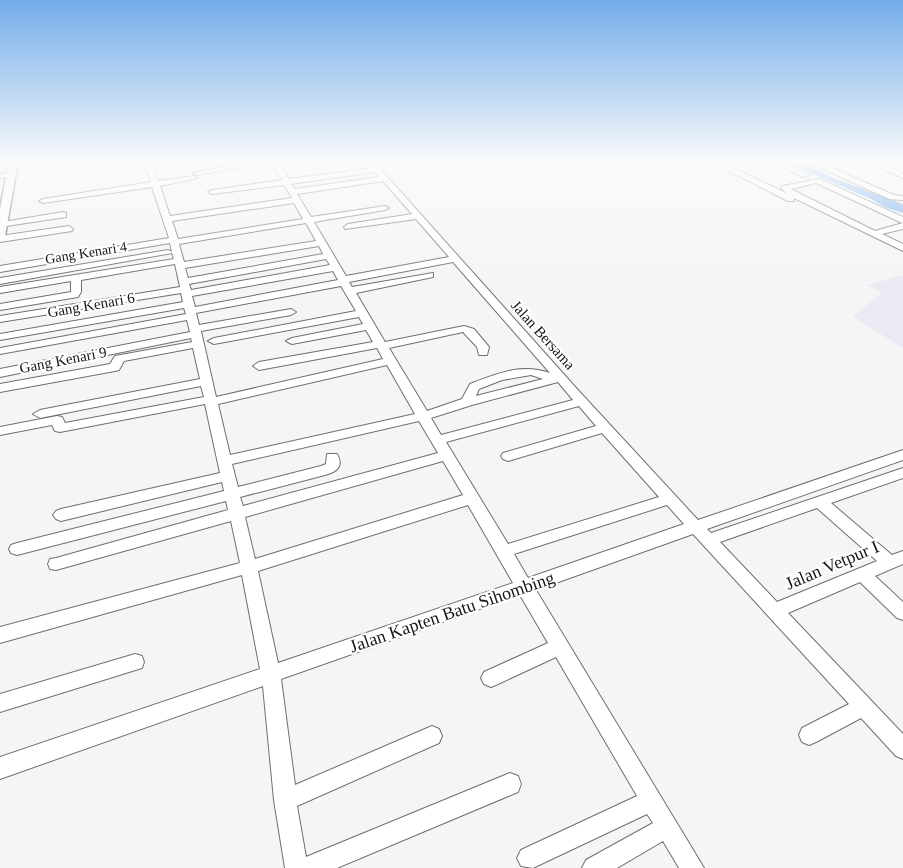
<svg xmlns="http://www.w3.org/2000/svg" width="903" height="868" font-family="'Times New Roman',serif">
  <rect width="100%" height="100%" fill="#f5f5f6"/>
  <!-- built -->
  <path fill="#eaeaf3" d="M903 275V348L853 317 882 293 868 285Z"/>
  <!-- water -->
  <path fill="#62a0ea" d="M785 162H803L831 177 903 204V213L887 208 871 199Z"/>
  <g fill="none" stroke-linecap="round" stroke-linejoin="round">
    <!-- minor casing -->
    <g stroke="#6f6f70" stroke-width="2">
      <g id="minor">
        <path d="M0 162H12L0 165Z"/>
        <path d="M144 162H152L158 181 194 176 198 178 160 186 170 216 292 198 284 185 212 194 208 192 212 190 282 180 272 162H279L289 179 372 168 367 162H374L577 389 698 520 903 450V460L707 529 711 533 903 468V478L831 503 892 555 903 551V564L875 576 903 602V620L897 618 860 582 788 613 903 734V759L896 756 861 718 816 742 809 745 802 742 799 735 802 728 849 704 693 534 536 590 704 868H679L663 841 617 868H582L586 860 653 823 647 814 537 866 533 868 521 866 517 858 521 850 637 796 556 657 498 684 491 687 484 684 481 678 484 672 548 643 520 595 281 679 295 785 432 726 439 729 442 736 439 743 297 806 306 857 510 773 518 776 521 784 518 792 337 868H285L274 800 263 686 0 779V757L260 669 242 575 0 643V627L240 563 231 521 56 570 50 569 48 564 50 559 56 558 228 510 226 501 17 555 11 553 9 549 11 545 17 543 224 491 222 482 61 521 56 519 53 515 56 511 61 509 220 473 205 404 60 432 55 431 52 425 0 435V427L57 416 62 417 65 423 204 397 201 386 40 418 33 414 40 410 200 379 193 348 124 361 119 370 115 371 0 392V384L110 364 115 356 192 342 191 338 0 377V369L190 332 187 320 0 354V348L186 314 184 308 0 340V334L183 302 181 293 0 322V316L180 287 175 264 81 280V292L78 297 0 310V304L71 292V281L0 293V287L174 259 172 253 0 284V278L168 250 172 252 170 243 0 272V266L169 238 152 187 43 203 39 201 43 199 151 182ZM375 172 379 177 295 189 291 184ZM383 181 412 214 348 224 344 227 345 229 416 219 449 257 346 276 314 222 385 210 389 208 385 206 311 217 297 194ZM294 203 303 219 178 239 172 221ZM306 223 316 241 184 262 179 244ZM319 246 323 254 188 278 185 268ZM326 259 330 265 191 290 189 284ZM453 262 550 373C521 363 496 374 470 384L462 399 427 411 389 348 463 332 477 347 479 355H487L489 347 474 329 464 326 385 342 356 293 433 277V273L352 287 349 282ZM333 271 338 280 195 307 192 296ZM341 286 356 311 214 338 208 341 214 344 359 317 363 324 292 338 286 341 292 344 366 330 373 342 259 362 253 366 259 370 377 348 383 359 216 397 201 331 291 315 296 312 291 309 199 325 196 313ZM387 365 415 414 230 455 218 404ZM531 375 543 379 476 396 479 389 502 380ZM558 382 573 400 441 435 431 418 472 405ZM579 406 596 426 503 453 501 456 503 459 508 461 602 433 659 497 508 544 446 442ZM419 421 438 453 243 506 240 497 325 475C337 472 344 466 337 454H327L326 464 321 466 238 487 232 464ZM443 461 463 495 255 559 245 517ZM468 505 513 583 278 663 258 571ZM667 505 684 524 528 578 514 554ZM817 508 877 561 777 602 720 542Z"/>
        <path d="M249 162H268L197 175 193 173Z"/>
        <path d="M712 162H721L786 193 781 188 782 186 820 179 903 217V223L900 222 816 183 791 189 875 231 903 223V229L882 234 903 244V251L794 198V201H788Z"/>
        <path d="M773 162H783L810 175 803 177Z"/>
        <path d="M808 162H818L894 195 903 196V200L889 199Z"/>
        <path d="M867 162H877L903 173V178Z"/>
        <path d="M11 173 15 175 14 177 0 178V174Z"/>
        <path d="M63 212 66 213V217L0 227V223L3 222Z"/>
        <path d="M69 226 73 229 72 231 0 242V236Z"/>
        <path d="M135 654 142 656 144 662 142 668 0 712V694Z"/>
      </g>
    </g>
    <!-- major casing -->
    <g stroke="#6f6f70" stroke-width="3">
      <path id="major" d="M9 162H18L5 236 0 239V209Z"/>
    </g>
    <!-- minor -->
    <use href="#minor" fill="#fff" fill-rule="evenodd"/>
    <!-- major -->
    <use href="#major" fill="#fff" fill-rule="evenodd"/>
  </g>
  <!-- sky -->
  <linearGradient id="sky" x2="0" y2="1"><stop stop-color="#72ace9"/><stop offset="0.57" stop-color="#fafafb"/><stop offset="1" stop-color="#fafafb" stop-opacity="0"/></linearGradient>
  <rect width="903" height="284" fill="url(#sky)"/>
  <g text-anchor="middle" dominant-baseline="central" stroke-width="4.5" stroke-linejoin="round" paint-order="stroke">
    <!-- far-street labels -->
    <g font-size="14" fill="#171718" stroke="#fff">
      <text transform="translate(86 253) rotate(-9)">Gang Kenari 4</text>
    </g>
    <!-- street labels -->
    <g font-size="15" fill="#171718" stroke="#fff">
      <text transform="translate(91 305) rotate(-10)">Gang Kenari 6</text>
      <text transform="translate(543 335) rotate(48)">Jalan Bersama</text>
      <text transform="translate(63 360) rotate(-11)">Gang Kenari 9</text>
    </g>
    <!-- near-street labels -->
    <g font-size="18" fill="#171718" stroke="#fff">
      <text transform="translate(832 565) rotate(-23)">Jalan Vetpur I</text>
      <text transform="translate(452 612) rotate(-19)">Jalan Kapten Batu Sihombing</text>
    </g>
  </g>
</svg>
